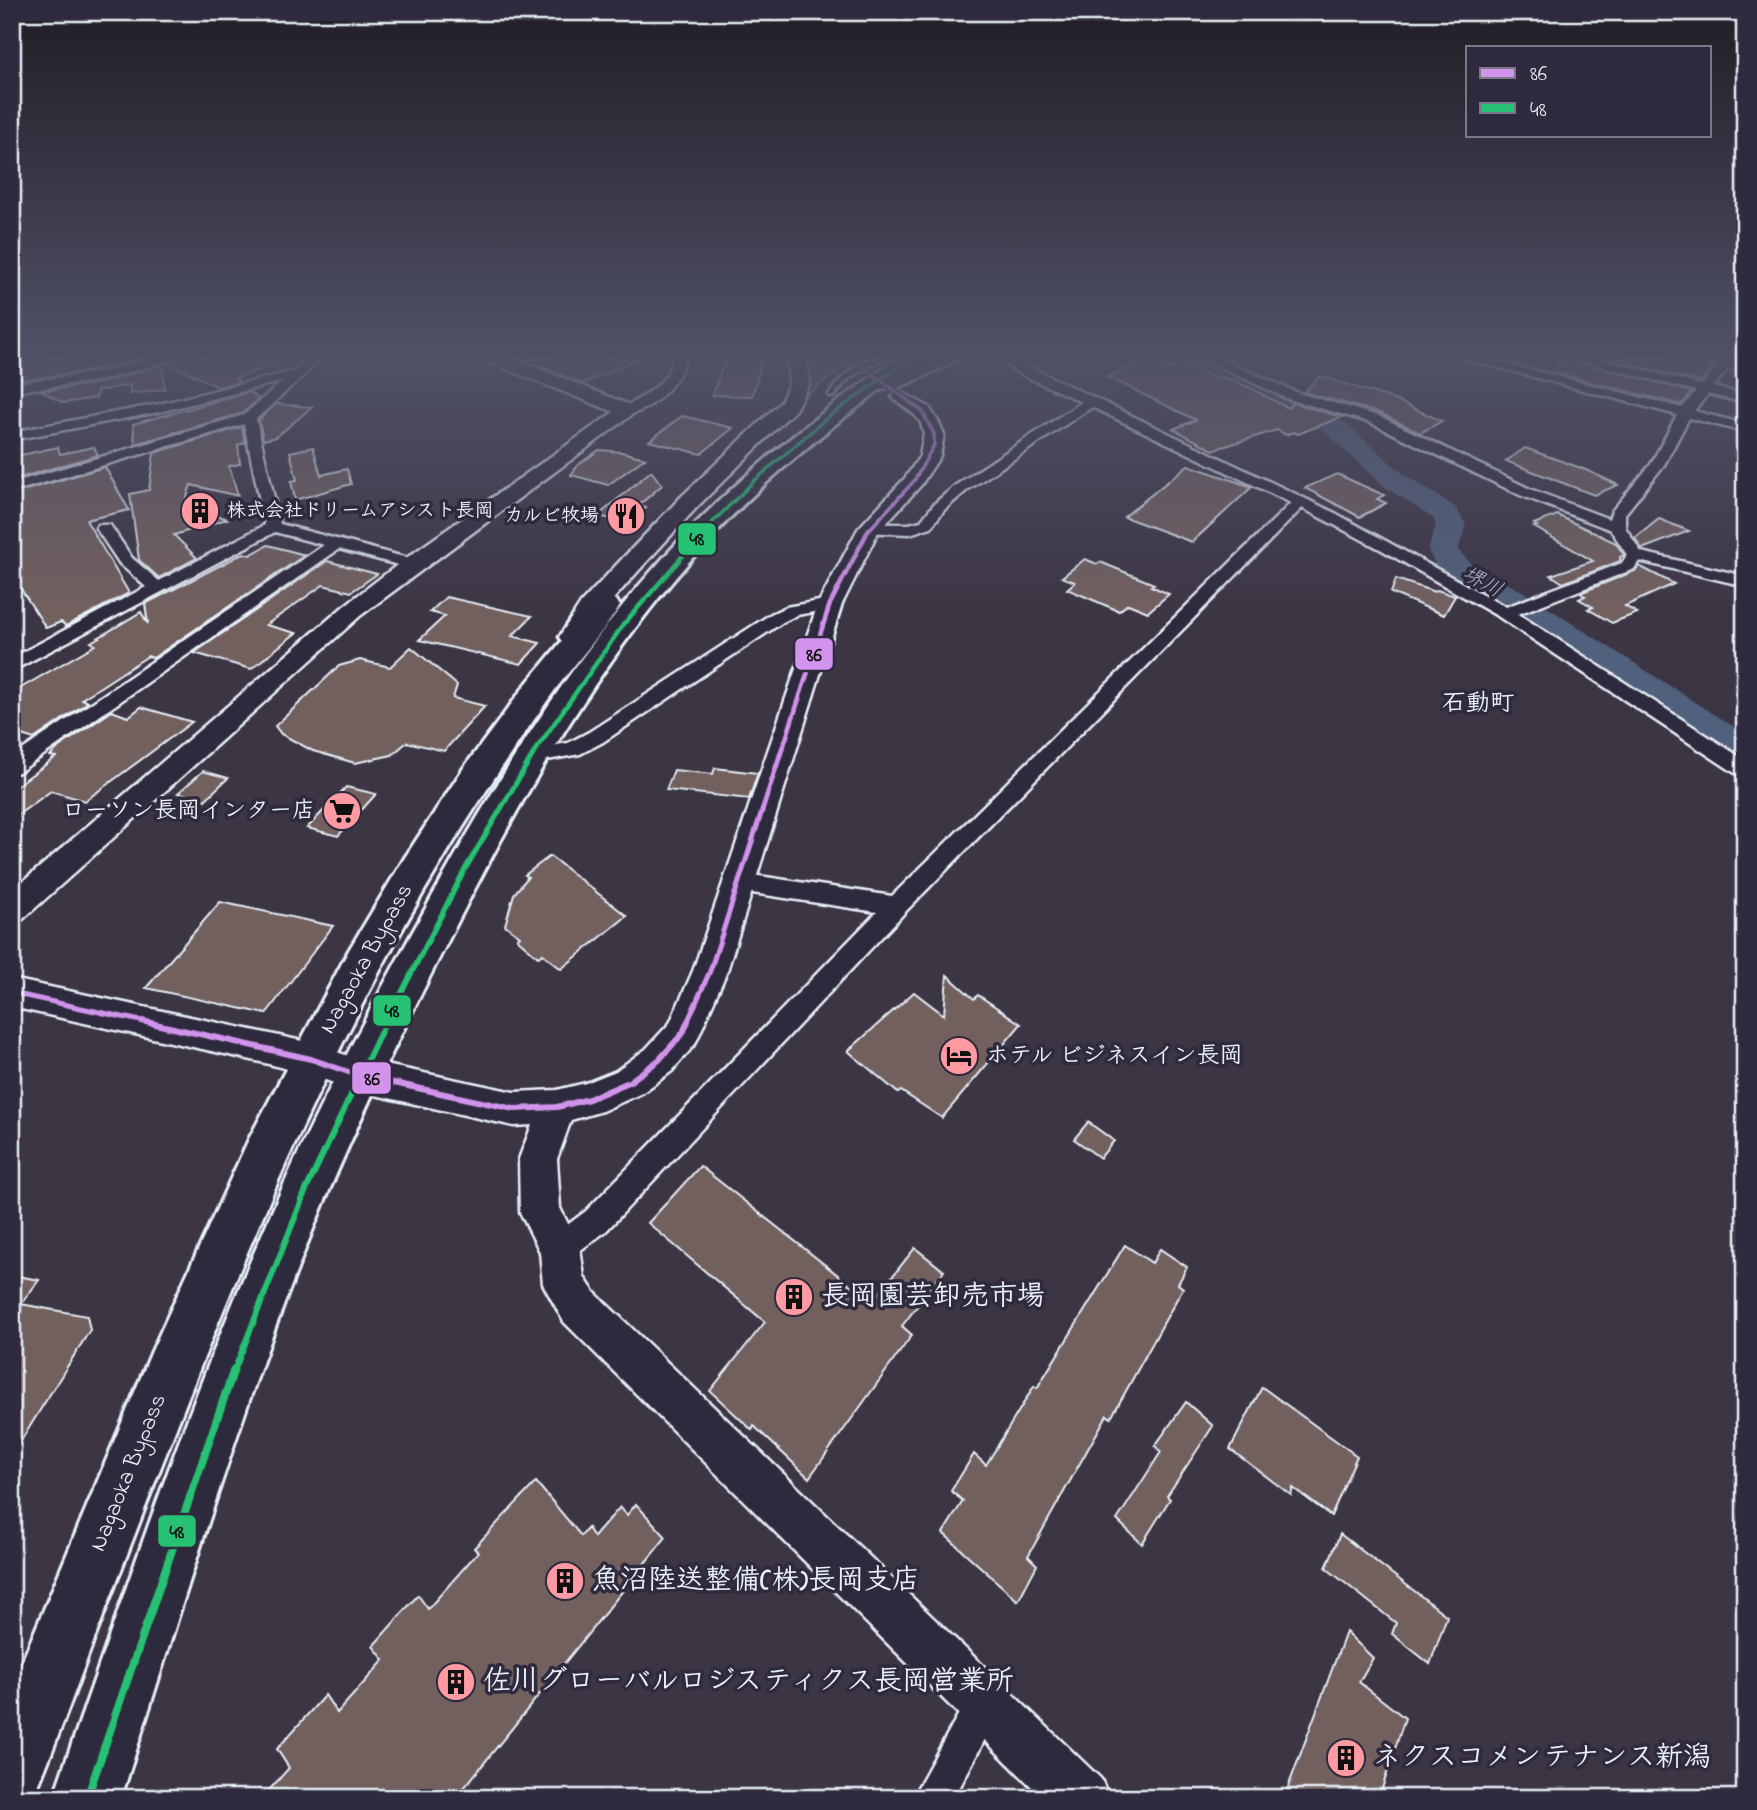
<svg xmlns="http://www.w3.org/2000/svg" width="1757" height="1810" font-family="'Indie Flower','Klee One',sans-serif">
  <rect width="100%" height="100%" fill="#3c3544"/>
  <filter id="ink" filterUnits="userSpaceOnUse"><feTurbulence type="fractalNoise" baseFrequency=".0143" numOctaves="2"/><feDisplacementMap in="SourceGraphic" scale="14" xChannelSelector="R" yChannelSelector="G"/><feConvolveMatrix kernelMatrix="1 2 1 2 8 2 1 2 1" color-interpolation-filters="sRGB"/></filter>
  <g filter="url(#ink)">
    <!-- green -->
    <path fill="#626b60" stroke="#a5aeac" stroke-width="2" d="M804 358H842L848 364 805 396C804 384 812 371 804 358Z"/>
    <g fill="none" stroke-linecap="round" stroke-linejoin="round">
      <!-- river -->
      <path fill="#51617b" fill-rule="evenodd" d="M1175 358H1208L1331 411 1405 475 1455 507 1466 525 1458 550 1473 566 1520 590 1745 734V765L1732 761 1498 604 1451 580 1437 568 1428 550 1436 525 1433 518 1385 487 1313 421 1179 363Z"/>
    </g>
    <!-- building -->
    <g fill="#72615f" stroke="#e8f1f8" stroke-width="2">
      <path d="M12 358H143L100 369 24 380 12 373Z"/>
      <path d="M179 358H283V361L236 378 239 382 218 387 169 363Z"/>
      <path d="M519 358H640L583 384Z"/>
      <path d="M729 358H761L758 366H761L752 396 712 395 723 365H727Z"/>
      <path d="M1563 358H1569L1691 392 1683 403 1678 404 1552 372Z"/>
      <path d="M1606 358H1687L1712 367 1701 382Z"/>
      <path d="M1147 360 1168 369 1183 364 1218 379 1223 377 1250 388 1288 408 1293 403 1342 417 1298 434 1293 432 1286 435 1277 430 1213 450 1173 429 1196 420 1107 377Z"/>
      <path d="M162 365 165 389 130 394V385L97 391 96 398 63 403 42 391 101 383Z"/>
      <path d="M1320 376 1390 398 1442 421 1420 433 1380 413 1304 392Z"/>
      <path d="M250 392 258 399 243 413 135 444 133 424Z"/>
      <path d="M276 404 312 407 276 437 263 440 259 420Z"/>
      <path d="M682 416 733 428 701 454 649 441Z"/>
      <path d="M242 427 245 443 238 445 240 464 229 466 238 496 191 485 185 503 227 519 174 535 197 558 159 578 139 560 130 494 149 490 154 453Z"/>
      <path d="M58 447 60 454 94 447 98 455 12 480V457Z"/>
      <path d="M313 447 321 475 347 469 351 484 295 500 291 481 297 480 290 452Z"/>
      <path d="M1525 448 1586 470 1618 485 1594 495 1506 461Z"/>
      <path d="M599 450 622 452 645 458 608 485 571 475 578 465Z"/>
      <path d="M1188 465 1252 487 1192 542 1124 517Z"/>
      <path d="M105 467 129 510 86 520 129 593 66 626 61 622 46 628 12 575V494Z"/>
      <path d="M651 471 662 485 638 506 646 508 629 523 598 516Z"/>
      <path d="M1337 474 1384 495 1377 499 1386 503 1360 517 1305 488Z"/>
      <path d="M1557 515 1616 543 1624 555 1620 557V561L1563 583 1551 575 1593 561 1534 527 1537 526 1534 524Z"/>
      <path d="M1659 519 1689 531 1642 549 1635 538Z"/>
      <path d="M268 545 305 555 153 658 148 656 88 695 82 699 88 702 34 739 12 732V693L95 645 91 642 141 612 148 624 145 604 244 553 250 555Z"/>
      <path d="M1085 559 1097 564 1100 562 1154 584 1151 586 1169 594 1148 612 1128 604 1119 611 1067 589 1075 582 1062 577Z"/>
      <path d="M327 561 377 574 351 592 323 585 266 625 296 633 251 669 194 653Z"/>
      <path d="M1639 566 1674 584 1625 606 1637 613 1612 623 1588 609 1593 607 1579 599 1585 596 1580 593 1635 571Z"/>
      <path d="M1396 579 1435 592 1437 590 1455 596 1444 615 1391 593Z"/>
      <path d="M446 597 532 616 512 636 540 643 521 664 419 640 445 616 430 612Z"/>
      <path d="M411 647 457 685 453 698 485 706 444 751 407 742 392 755 355 763 313 751 281 734 275 726 339 666 360 660 390 667Z"/>
      <path d="M141 707 192 722 85 801 51 791 12 819V789L56 757 50 756 59 747 112 711 128 717Z"/>
      <path d="M715 768 758 773 749 799 666 790 674 770 713 774Z"/>
      <path d="M203 771 228 778 205 800 178 793Z"/>
      <path d="M346 787 376 794 338 836 307 828Z"/>
      <path d="M550 856 627 916 561 969 543 954 538 957 517 939 520 936 505 925 514 894 528 877 525 875Z"/>
      <path d="M220 902 333 926 266 1014 146 988Z"/>
      <path d="M947 975 974 999 978 995 1021 1024 942 1118 901 1091 898 1093 848 1051 914 992 944 1015Z"/>
      <path d="M1088 1122 1114 1141 1100 1158 1074 1139Z"/>
      <path d="M700 1166 872 1302 915 1248 944 1271 902 1326 912 1335 809 1478 754 1426 752 1430 710 1391 765 1322 648 1223Z"/>
      <path d="M1125 1245 1152 1263 1160 1249 1187 1267 1178 1284 1183 1288 1111 1418 1107 1415 1028 1556 1037 1565 1018 1601 943 1533 963 1501 951 1491 974 1454 986 1465 1034 1386 1037 1388Z"/>
      <path d="M12 1275 39 1280 21 1304 87 1316 90 1330 12 1455Z"/>
      <path d="M1262 1387 1357 1456 1331 1516 1293 1488 1291 1495 1230 1449Z"/>
      <path d="M1186 1402 1213 1426 1167 1496 1170 1499 1142 1544 1117 1520 1161 1452 1155 1446Z"/>
      <path d="M536 1482 581 1536 588 1528 594 1537 620 1507 627 1515 636 1504 666 1537 456 1798H262L289 1768 277 1749 325 1695 337 1713 384 1660 373 1646 418 1595 428 1609 478 1552 474 1548Z"/>
      <path d="M1340 1534 1447 1616 1430 1664 1392 1634 1396 1623 1326 1568Z"/>
      <path d="M1346 1632 1373 1658 1359 1682 1405 1718 1379 1798H1284Z"/>
    </g>
    <g fill="none" stroke-linecap="round" stroke-linejoin="round">
      <!-- secondary-tunnel -->
      <path stroke="#56515f" stroke-width="19" stroke-dasharray="19 10" stroke-linecap="butt" d="M852 359 901 397"/>
      <!-- lane casing -->
      <g stroke="#e8f1f8" stroke-width="6">
        <path id="lane" d="M874 358H884C863 368 847 376 834 396H830L829 395C840 377 855 366 874 358Z"/>
      </g>
      <!-- street casing -->
      <g stroke="#e8f1f8" stroke-width="5">
        <g id="street">
          <path d="M155 358H177L101 380 12 392V384L101 372Z"/>
          <path d="M308 358H322L256 419 280 524 419 561 421 564 419 567 413 569 339 549 19 772 12 774V757L324 545 275 532 12 671V658L146 587 120 564 96 528 98 525H110L132 558 159 581 265 525 244 424 12 492V483L244 415 283 381 159 412 12 440V432L159 404 295 371Z"/>
          <path d="M673 358H685C683 380 646 418 623 414V408C644 396 669 384 673 358Z"/>
          <path d="M996 358H1011L1333 512 1506 607 1622 563 1627 555 1611 530 1520 495 1369 422 1288 399 1201 358H1218L1298 393 1379 416 1530 489 1609 519 1612 511 1651 464 1677 415 1462 358H1484L1682 408 1696 391 1571 358H1594L1702 385 1717 366 1691 358H1737L1734 363 1745 365V373L1728 369 1713 387 1745 395V403L1708 394 1694 411 1745 424V432L1689 418 1664 465 1625 514V527L1641 552 1745 576V586L1639 561 1634 569 1518 614 1745 760V777L1738 775 1499 617 1382 550 1302 508 905 912 606 1231 570 1258 560 1263 550 1258 545 1248 550 1238 586 1211 877 912 739 891 731 888 728 882 731 876 739 873 892 896 1291 503 1092 407 966 491 944 510 931 527 910 534 863 532 861 529 863 526 869 524H909L921 521 934 504 956 485 1082 402 1018 373Z"/>
          <path d="M830 599 839 604 836 608 797 615 783 622 603 742 580 754 531 763 524 761 521 756 524 751 568 743 589 732 771 614 786 607Z"/>
          <path d="M986 1682 999 1688 1005 1701 954 1798H912L973 1688Z"/>
        </g>
      </g>
      <!-- secondary casing -->
      <g stroke="#e8f1f8" stroke-width="5">
        <g id="secondary">
          <path d="M487 358H511L635 407 637 411 360 616 23 919 12 922V891L344 606 405 559 614 412 489 362Z"/>
          <path d="M843 358H860L861 359 852 364Z"/>
          <path d="M901 392 929 407 939 423 944 434 940 456 921 485 878 532 842 604 727 971 700 1033 695 1044 672 1071 642 1093 602 1111 571 1120 557 1159 560 1208 580 1248 584 1277 594 1292 1101 1779 1109 1798H1043L564 1322 543 1284 540 1252 520 1212 519 1159 532 1125 514 1126 357 1091 311 1075 261 1062 12 1007V979L261 1032 311 1043 357 1059 514 1092 557 1090 586 1083 616 1071 646 1049 670 1023 693 971 818 604 858 529 906 477 920 456 924 434 921 423 915 415 892 397Z"/>
        </g>
      </g>
      <!-- primary casing -->
      <g stroke="#e8f1f8" stroke-width="5">
        <path id="primary" d="M788 358H807L809 384 795 410 698 506 640 569 601 613 583 643 573 645 563 643 559 637 581 603 622 559 682 496 781 402 789 384Z"/>
      </g>
      <!-- highway casing -->
      <g stroke="#e8f1f8" stroke-width="6">
        <g id="highway">
          <path d="M898 358H922L920 362 928 358H956L953 362C935 371 917 380 899 387 893 389 888 387 882 389 876 391 867 400 862 404 834 424 808 447 782 469 639 593 540 760 455 927 404 1026 355 1126 313 1229 238 1415 182 1607 121 1798H53C122 1602 187 1404 271 1214 315 1112 367 1014 421 917 493 785 573 655 676 544 743 473 818 414 898 358Z"/>
          <path d="M606 597 616 600 620 606C598 639 570 668 547 701 485 789 428 879 378 974 265 1187 182 1413 95 1637 75 1689 57 1742 35 1793L25 1798H12V1686L152 1351 249 1139 349 950 404 859 463 769 527 683 596 600Z"/>
        </g>
      </g>
      <!-- lane -->
      <use href="#lane" fill="#2f2a3d" fill-rule="evenodd"/>
      <!-- street -->
      <use href="#street" fill="#2f2a3d" fill-rule="evenodd"/>
      <!-- secondary -->
      <use href="#secondary" fill="#2f2a3d" fill-rule="evenodd"/>
      <!-- primary -->
      <use href="#primary" fill="#2f2a3d" fill-rule="evenodd"/>
      <!-- highway -->
      <use href="#highway" fill="#2f2a3d" fill-rule="evenodd"/>
      <!-- bus-1-far3 casing -->
      <g stroke="#2f2a3d" stroke-width="7">
        <path id="bus-1-far3" d="M851 358 922 411 934 434V445L914 481 868 531"/>
      </g>
      <!-- bus-1-far2 casing -->
      <g stroke="#2f2a3d" stroke-width="9">
        <path id="bus-1-far2" d="M783 748 830 604 869 529"/>
      </g>
      <!-- bus-1-far1 casing -->
      <g stroke="#2f2a3d" stroke-width="10">
        <g id="bus-1-far1">
          <path d="M12 993 150 1023"/>
          <path d="M687 1023 710 971 783 746"/>
        </g>
      </g>
      <!-- bus-1 casing -->
      <g stroke="#2f2a3d" stroke-width="11">
        <path id="bus-1" d="M142 1021 311 1059 357 1075 514 1109 557 1107 589 1099 629 1082 659 1060 683 1033 688 1021"/>
      </g>
      <!-- bus-2-far4 casing -->
      <g stroke="#2f2a3d" stroke-width="7">
        <path id="bus-2-far4" d="M704 531 753 482 828 417 912 358"/>
      </g>
      <!-- bus-2-far3 casing -->
      <g stroke="#2f2a3d" stroke-width="9">
        <path id="bus-2-far3" d="M537 748 623 625 706 529"/>
      </g>
      <!-- bus-2-far2 casing -->
      <g stroke="#2f2a3d" stroke-width="10">
        <path id="bus-2-far2" d="M386 1023 464 871 538 746"/>
      </g>
      <!-- bus-2-far1 casing -->
      <g stroke="#2f2a3d" stroke-width="11">
        <path id="bus-2-far1" d="M234 1371 306 1190 386 1021"/>
      </g>
      <!-- bus-2 casing -->
      <g stroke="#2f2a3d" stroke-width="13">
        <path id="bus-2" d="M87 1798 234 1369"/>
      </g>
      <!-- bus-1-far3 -->
      <use href="#bus-1-far3" stroke="#d193ec" stroke-width="3.5"/>
      <!-- bus-1-far2 -->
      <use href="#bus-1-far2" stroke="#d193ec" stroke-width="4.5"/>
      <!-- bus-1-far1 -->
      <use href="#bus-1-far1" stroke="#d193ec" stroke-width="5"/>
      <!-- bus-1 -->
      <use href="#bus-1" stroke="#d193ec" stroke-width="6"/>
      <!-- bus-2-far4 -->
      <use href="#bus-2-far4" stroke="#26c172" stroke-width="3.5"/>
      <!-- bus-2-far3 -->
      <use href="#bus-2-far3" stroke="#26c172" stroke-width="4.5"/>
      <!-- bus-2-far2 -->
      <use href="#bus-2-far2" stroke="#26c172" stroke-width="5"/>
      <!-- bus-2-far1 -->
      <use href="#bus-2-far1" stroke="#26c172" stroke-width="6"/>
      <!-- bus-2 -->
      <use href="#bus-2" stroke="#26c172" stroke-width="8"/>
    </g>
  </g>
  <!-- sky -->
  <linearGradient id="sky" x2="0" y2="1"><stop stop-color="#211d25"/><stop offset="0.58" stop-color="#505167"/><stop offset="1" stop-color="#505167" stop-opacity="0"/></linearGradient>
  <rect width="1757" height="612" fill="url(#sky)"/>
  <!-- icons -->
  <defs>
    <g id="building-disc" transform="scale(2.0125)"><circle r="9.5" fill="#ff9aa2" stroke="#2f2a3d"/><path d="M-4-6H4V6H1V3H-1V6H-4ZM-2.5-4.3h1.7v1.8h-1.7ZM.8-4.3h1.7v1.8H.8ZM-2.5-1h1.7V.8h-1.7ZM.8-1h1.7V.8H.8Z" fill="#111"/></g>
    <g id="restaurant-disc" transform="scale(2.0125)"><circle r="9.5" fill="#ff9aa2" stroke="#2f2a3d"/><path d="M-5-6h1v4h1v-4h1v4h1v-4h1v5L-1.5 .5V6h-2V.5L-5-1ZM5-6V6H3V1.5H1.5Q1.5-4 5-6Z" fill="#111"/></g>
    <g id="supermarket-disc" transform="scale(2.0125)"><circle r="9.5" fill="#ff9aa2" stroke="#2f2a3d"/><path d="M-6-5.5h2.5l.6 2H6L4.5 2H-2.5L-4.4-4H-6ZM-1.5 3.2a1.3 1.3 0 1 0 .1 0ZM3 3.2a1.3 1.3 0 1 0 .1 0Z" fill="#111"/></g>
    <g id="hotel-disc" transform="scale(2.0125)"><circle r="9.5" fill="#ff9aa2" stroke="#2f2a3d"/><path d="M-6-4.5h1.5V1H6V5H4.5V3h-9V5H-6ZM-4 0a1.8 1.8 0 1 1 3.6 0ZM.5 0V-2.5h3Q6-2.5 6 0Z" fill="#111"/></g>
  </defs>
  <g fill-rule="evenodd">
    <use href="#building-disc" x="200" y="511"/>
    <use href="#restaurant-disc" x="626" y="516"/>
    <use href="#supermarket-disc" x="342" y="811"/>
    <use href="#hotel-disc" x="959" y="1056"/>
    <use href="#building-disc" x="794" y="1297"/>
    <use href="#building-disc" x="565" y="1581"/>
    <use href="#building-disc" x="456" y="1682"/>
    <use href="#building-disc" x="1346" y="1758"/>
  </g>
  <g text-anchor="middle" dominant-baseline="central" stroke-width="7" stroke-linejoin="round" paint-order="stroke">
    <!-- far-poi labels -->
    <g font-size="19" font-weight="bold" fill="#e8f1f8" stroke="#2f2a3d" text-anchor="start">
      <text x="227" y="511">株式会社ドリームアシスト長岡</text>
      <text x="599" y="516" text-anchor="end">カルビ牧場</text>
    </g>
    <!-- far-water labels -->
    <g font-size="21" font-style="italic" fill="#acb7c6" stroke="#2f2a3d">
      <text transform="translate(1482 583) rotate(29)">堺川</text>
    </g>
    <!-- poi labels -->
    <g font-size="23" font-weight="bold" fill="#e8f1f8" stroke="#2f2a3d" text-anchor="end">
      <text x="315" y="811">ローソン長岡インター店</text>
      <text x="986" y="1056" text-anchor="start">ホテル ビジネスイン長岡</text>
    </g>
    <!-- street labels -->
    <g font-size="23" fill="#e8f1f8" stroke="#2f2a3d">
      <text transform="translate(367 959) rotate(-61)">Nagaoka Bypass</text>
      <text transform="translate(129 1473) rotate(-68)">Nagaoka Bypass</text>
    </g>
    <!-- neighbourhood labels -->
    <g font-size="24" font-weight="bold" fill="#e8f1f8" stroke="#2f2a3d">
      <text x="1478" y="704">石動町</text>
    </g>
    <!-- near-poi labels -->
    <g font-size="28" font-weight="bold" fill="#e8f1f8" stroke="#2f2a3d" text-anchor="start">
      <text x="821" y="1297">長岡園芸卸売市場</text>
      <text x="592" y="1581">魚沼陸送整備(株)長岡支店</text>
      <text x="483" y="1682">佐川グローバルロジスティクス長岡営業所</text>
      <text x="1373" y="1758">ネクスコメンテナンス新潟</text>
    </g>
  </g>
  <g stroke="#2f2a3d" stroke-width="2.5">
    <rect x="677" y="522" width="40" height="34" rx="7" fill="#26c172"/>
    <rect x="794" y="637" width="40" height="34" rx="7" fill="#d193ec"/>
    <rect x="372" y="994" width="40" height="33" rx="7" fill="#26c172"/>
    <rect x="351" y="1061" width="41" height="34" rx="7" fill="#d193ec"/>
    <rect x="157" y="1514" width="40" height="34" rx="7" fill="#26c172"/>
  </g>
  <g font-size="19" text-anchor="middle" font-weight="bold" fill="#111">
    <text x="697" y="545">48</text>
    <text x="814" y="661">86</text>
    <text x="392" y="1017">48</text>
    <text x="372" y="1085">86</text>
    <text x="177" y="1538">48</text>
  </g>
  <!-- margin -->
  <rect width="1757" height="1810" fill="none" stroke="#2f2a3d" stroke-width="42"/>
  <rect x="21" y="21" width="1715" height="1768" fill="none" stroke="#e8f1f8" stroke-width="2.5" filter="url(#ink)"/>
  <!-- legend -->
  <rect x="1466" y="46" width="245" height="91" fill="#2f2a3d" stroke="#797a88" stroke-width="2"/>
  <rect x="1480" y="68" width="35" height="10" fill="#d193ec" stroke="#797a88" stroke-width="2"/>
  <text x="1530" y="80" font-size="21" fill="#e8f1f8">86</text>
  <rect x="1480" y="103" width="35" height="10" fill="#26c172" stroke="#797a88" stroke-width="2"/>
  <text x="1530" y="116" font-size="21" fill="#e8f1f8">48</text>
</svg>
